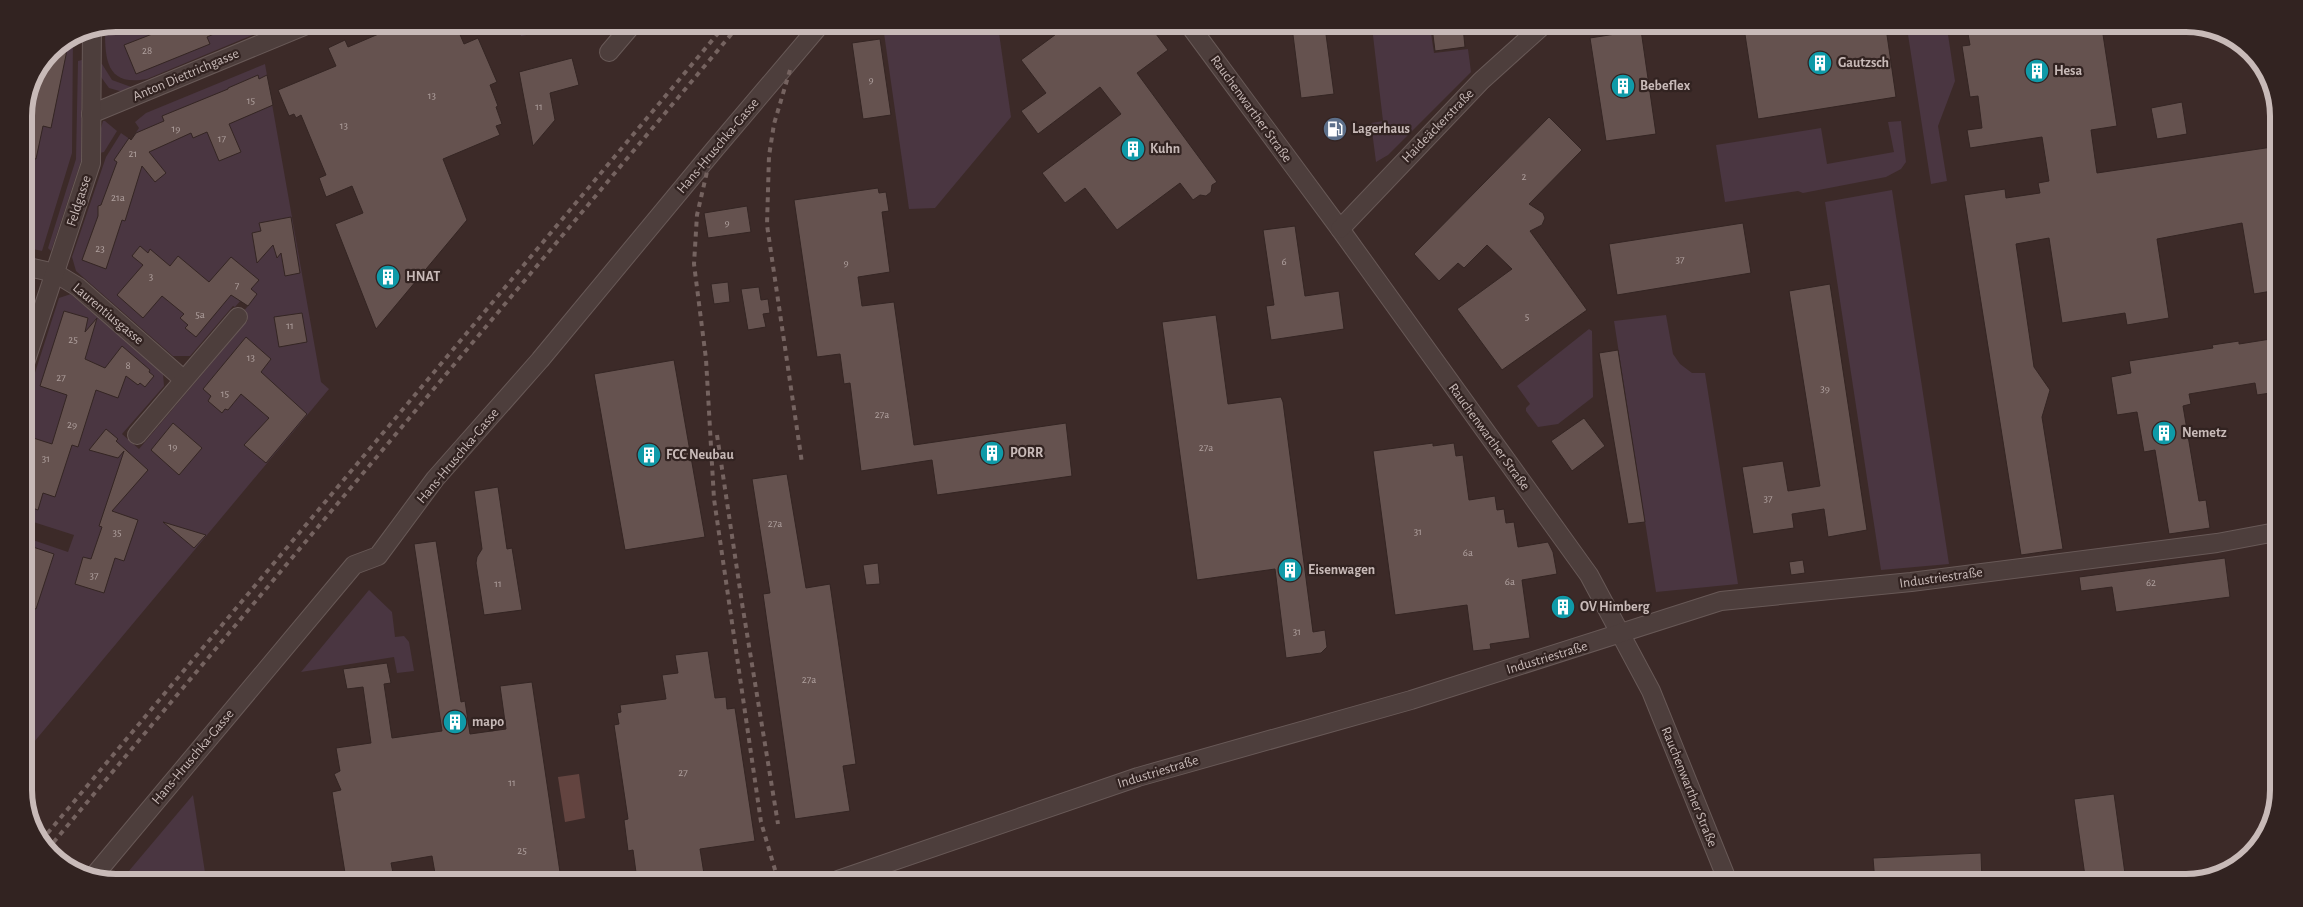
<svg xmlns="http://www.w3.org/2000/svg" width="2303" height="907" font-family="'Alegreya Sans',sans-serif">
  <rect width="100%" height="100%" fill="#3c2a28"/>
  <!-- green -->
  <g fill="#4a3641">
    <path d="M117 24H279L147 79C105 87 105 58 105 26Z"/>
    <path d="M519 25H580L521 36Z"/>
    <path d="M883 26H998L1011 117 935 208 909 209Z"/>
    <path d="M1372 27H1430L1434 53 1468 49 1471 72 1388 155 1376 162 1371 123 1383 121Z"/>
    <path d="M1907 28H1947L1955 81 1938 126 1947 181 1931 184Z"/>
    <path d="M73 36 72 153 42 251 24 247V218L29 190 26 188 32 158 43 126 51 127 66 55 67 40Z"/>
    <path d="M82 60 81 161 51 251 48 248 76 159 78 61Z"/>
    <path d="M100 64H102L112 80 134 88 123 92 109 88 101 77Z"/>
    <path d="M265 64 321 382 329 389 24 754V537L68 552 74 535 24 519V407L59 298 71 294 163 374 164 386 122 434 139 449 248 320 242 313 248 306 241 300 235 307 233 306 190 356H173L76 271 72 257 106 157 121 133 131 140 139 128 135 122 146 113Z"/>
    <path d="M103 121H105L117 131 104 152 99 153V135Z"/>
    <path d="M1901 121 1906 162 1901 169 1886 177 1803 193 1798 191 1725 202 1716 145 1821 128 1827 164 1894 152 1888 122Z"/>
    <path d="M1892 190 1949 564 1881 570 1825 202Z"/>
    <path d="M1666 315 1673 354 1680 364 1692 373H1705L1738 584 1656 592 1614 321Z"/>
    <path d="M1589 329 1592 331 1593 397 1558 424 1538 427 1526 411V408L1530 404 1517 386Z"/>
    <path d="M369 590 392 612 395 637 404 636 409 642 414 671 397 673 394 657 301 672Z"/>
    <path d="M193 795 206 879 123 878Z"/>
  </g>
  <!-- water -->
  <path fill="#634440" d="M579 774 585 818 565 822 558 777Z"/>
  <!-- building -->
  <g fill="#65524f" stroke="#342523">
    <path d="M178 24H237L207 37 210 44 136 74 124 45Z"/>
    <path d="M402 24 456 25 464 44 478 38 497 82 490 85 498 106 496 107 502 124 496 126 500 135 443 159 467 220 376 329 335 224 363 213 352 186 326 197 319 178 326 175 301 115 296 118 294 114 289 116 278 90 336 66 328 48 345 40 348 47Z"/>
    <path d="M1067 26H1150L1168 50 1137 73 1217 182 1212 185 1211 192 1206 196 1200 195 1193 200 1180 183 1117 230 1085 188 1065 203 1042 173 1121 114 1100 87 1038 134 1021 111 1046 93 1021 60Z"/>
    <path d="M1292 27H1325L1334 94 1301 98Z"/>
    <path d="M1432 27H1463L1465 47 1435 51Z"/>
    <path d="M1744 28H1886L1896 97 1758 119Z"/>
    <path d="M1967 28H2102L2117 126 2091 130 2097 173 2279 146 2278 290 2254 294 2242 223 2157 239 2169 318 2127 325 2125 313 2062 323 2049 238 2016 244 2034 367 2050 390 2042 417 2063 549 2021 555 1964 195 2005 189 2006 198 2040 193 2038 183 2049 181 2042 137 1970 148 1967 130 1982 128 1978 96 1970 97 1962 46 1970 45Z"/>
    <path d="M1641 30 1656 134 1606 141 1590 38Z"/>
    <path d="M880 39 891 115 863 119 852 43Z"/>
    <path d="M67 40 66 55 51 128 43 126 36 159 24 156V111L51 51Z"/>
    <path d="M572 58 579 85 550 93 555 120 533 146 519 72Z"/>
    <path d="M258 75 259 79 267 75 273 105 229 124 241 152 219 161 207 132 193 138 191 133 149 152 166 173 155 182 142 166 125 221 122 220 106 269 82 260 98 216V206L101 205 117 162 114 160 129 138 131 140 136 133 164 121 162 116 228 89V88Z"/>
    <path d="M2182 102 2187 134 2157 139 2151 108Z"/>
    <path d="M1549 117 1582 150 1529 204 1543 213 1545 218 1542 225 1530 231 1587 310 1502 370 1457 309 1512 269 1487 245 1464 268 1458 263 1439 281 1414 254Z"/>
    <path d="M878 188 879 193 886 192 889 211 882 212 890 272 858 277 862 306 894 302 914 445 1066 423 1072 476 937 495 932 460 861 471 850 383 844 384 840 354 817 357 794 200Z"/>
    <path d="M747 206 751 232 708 238 704 213Z"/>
    <path d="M291 217 300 273 285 276 281 253 277 258 273 245 257 263 252 233 261 231 259 223Z"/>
    <path d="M1743 223 1751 273 1617 295 1609 244Z"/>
    <path d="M1295 226 1305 296 1339 291 1344 329 1271 340 1266 306 1274 305 1263 230Z"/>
    <path d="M140 246 148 253 150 249 170 266 178 256 209 282 231 257 259 280 251 289 257 294 248 306 231 295 196 337 185 328 188 325 180 318 184 314 162 296 143 318 117 295 143 265 132 256Z"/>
    <path d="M728 282 730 302 714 304 711 284Z"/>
    <path d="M1830 284 1867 530 1828 537 1824 509 1792 514 1794 528 1753 534 1742 467 1783 461 1788 491 1820 486 1789 291Z"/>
    <path d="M759 287 761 300 768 299 770 313 763 314 766 327 748 330 741 289Z"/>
    <path d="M64 311 88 318 85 332 97 318 85 359 105 368 122 346 150 370 149 372 154 376 145 387 140 383 138 385 126 376 118 398 96 390 78 447 72 445 55 497 43 493 38 510 24 505V435L52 444 67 395 40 386Z"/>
    <path d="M302 313 307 342 279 347 274 317Z"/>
    <path d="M1216 315 1228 404 1281 397 1283 402 1313 632 1325 630 1327 647 1321 653 1286 658 1275 569 1197 580 1162 322Z"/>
    <path d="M246 337 271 359 261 372 307 414 266 463 244 445 269 418 241 394 228 410 225 409 222 413 208 401 211 396 203 389Z"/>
    <path d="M2277 338V392L2257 395 2255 383 2189 394 2191 404 2183 406 2199 501 2206 500 2210 528 2169 534 2155 450 2144 452 2137 412 2117 415 2111 377 2131 373 2129 361 2213 348 2212 345 2239 341V344Z"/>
    <path d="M1618 350 1645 522 1628 524 1599 353Z"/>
    <path d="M674 360 705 537 625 550 594 374Z"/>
    <path d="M1584 418 1605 446 1572 471 1551 441Z"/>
    <path d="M173 423 202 448 179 475 151 450Z"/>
    <path d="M106 429 118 439 116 441 148 470 112 511 138 520 124 561 115 558 104 593 75 584 83 557 91 559 102 527 99 526 124 451 118 458 89 450Z"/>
    <path d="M1433 443V446L1454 443 1456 456 1463 455 1469 500 1495 496 1497 510 1504 509 1506 523 1514 522 1518 547 1548 542 1553 552 1557 574 1522 580 1530 638 1490 644 1491 649 1473 651 1467 605 1395 615 1373 451Z"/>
    <path d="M787 474 806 588 830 584 856 764 843 766 850 811 795 819 763 594 770 593 752 479Z"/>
    <path d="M498 487 507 549 512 548 522 610 484 615 476 563 477 557 482 549 474 491Z"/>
    <path d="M163 522 206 535 194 548Z"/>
    <path d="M436 541 461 702 465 701 470 734 506 729 500 686 532 682 561 879H436L432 856 391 863 393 873 383 874 384 879H346L332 792 341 790 334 774 340 771 336 748 371 743 363 687 347 689 343 669 387 663 391 683 384 684 392 738 442 731 414 544Z"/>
    <path d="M24 544 54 554 36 609 24 605Z"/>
    <path d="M2225 558 2230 597 2116 612 2112 587 2081 591 2079 577Z"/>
    <path d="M1803 560 1805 573 1791 575 1789 562Z"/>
    <path d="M878 563 880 584 866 585 863 565Z"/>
    <path d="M708 651 715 698 726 697 727 709 735 708 755 841 700 849 705 880H637L633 850 628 851 624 820 628 819 614 725 619 724 617 713 621 712 620 705 666 699 662 675 678 673 675 655Z"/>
    <path d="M2114 794 2126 881 2086 883 2074 799Z"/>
    <path d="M1981 853 1982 883 1875 882 1873 858Z"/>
  </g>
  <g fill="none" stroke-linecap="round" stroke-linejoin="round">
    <!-- minor casing -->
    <g stroke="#685957" stroke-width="20">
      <g id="minor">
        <path d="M1190 26 1340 229 1589 575 1651 691 1728 882"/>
        <path d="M609 52 632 25"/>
        <path d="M91 114 309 24"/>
        <path d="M1340 229 1481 81 1541 27"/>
        <path d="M24 266 55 273 78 287 183 379"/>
        <path d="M24 366 91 163 92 29"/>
        <path d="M137 435 238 317"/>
        <path d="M92 878 354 565 378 556 435 479 540 360 714 150 820 25"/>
        <path d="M838 880 1138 777 1411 700 1721 601 1911 582 2217 543 2276 532"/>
      </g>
    </g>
    <!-- minor -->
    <use href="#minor" stroke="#4d3e3c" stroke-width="18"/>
    <!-- rail -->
    <g stroke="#756360" stroke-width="4" stroke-dasharray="5 5" stroke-linecap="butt">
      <path d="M790 70 774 124 769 156 767 225 802 463"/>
      <path d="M709 163 697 215 694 264 706 359 714 499 761 822 778 880"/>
      <path d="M717 435 742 603 778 824"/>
      <path d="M41 841 725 25"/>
      <path d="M47 850 739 25"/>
    </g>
  </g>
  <!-- icons -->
  <defs>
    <g id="building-disc" transform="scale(1.25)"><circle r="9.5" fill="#0f9aa8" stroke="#322321"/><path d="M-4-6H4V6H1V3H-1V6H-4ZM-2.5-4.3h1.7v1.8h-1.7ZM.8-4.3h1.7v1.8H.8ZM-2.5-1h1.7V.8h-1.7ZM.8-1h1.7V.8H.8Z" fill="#fff"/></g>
    <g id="fuel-disc" transform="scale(1.25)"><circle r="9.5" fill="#5c6f8a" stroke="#322321"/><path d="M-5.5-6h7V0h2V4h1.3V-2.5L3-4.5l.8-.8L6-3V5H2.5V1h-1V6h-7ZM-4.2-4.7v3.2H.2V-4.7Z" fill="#fff"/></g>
  </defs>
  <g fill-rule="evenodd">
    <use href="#building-disc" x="1820" y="63"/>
    <use href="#building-disc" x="2037" y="71"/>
    <use href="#building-disc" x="1623" y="86"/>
    <use href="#fuel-disc" x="1335" y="129"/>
    <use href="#building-disc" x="1133" y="149"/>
    <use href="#building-disc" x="388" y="277"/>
    <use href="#building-disc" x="2164" y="433"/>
    <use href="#building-disc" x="992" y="453"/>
    <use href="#building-disc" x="649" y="455"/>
    <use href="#building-disc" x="1290" y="570"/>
    <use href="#building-disc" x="1563" y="607"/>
    <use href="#building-disc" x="455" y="722"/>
  </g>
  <g text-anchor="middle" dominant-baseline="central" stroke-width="4.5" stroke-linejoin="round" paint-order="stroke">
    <!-- number labels -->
    <g font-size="11" fill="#afa09e">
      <text x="147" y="50">28</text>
      <text x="871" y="79">9</text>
      <text x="432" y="95">13</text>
      <text x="251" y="100">15</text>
      <text x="539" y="106">11</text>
      <text x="344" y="125">13</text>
      <text x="176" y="128">19</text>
      <text x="222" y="138">17</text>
      <text x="133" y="153">21</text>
      <text x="1524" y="176">2</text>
      <text x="118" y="197">21a</text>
      <text x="727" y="222">9</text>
      <text x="100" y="248">23</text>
      <text x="1680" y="259">37</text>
      <text x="1284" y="261">6</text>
      <text x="846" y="262">9</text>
      <text x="151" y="276">3</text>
      <text x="237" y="285">7</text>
      <text x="200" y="314">5a</text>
      <text x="1527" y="316">5</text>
      <text x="290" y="325">11</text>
      <text x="73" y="339">25</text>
      <text x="251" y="357">13</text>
      <text x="128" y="365">8</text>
      <text x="61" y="377">27</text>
      <text x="1825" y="388">39</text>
      <text x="225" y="393">15</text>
      <text x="882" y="414">27a</text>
      <text x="72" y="424">29</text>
      <text x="173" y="446">19</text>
      <text x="1206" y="447">27a</text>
      <text x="46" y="458">31</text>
      <text x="1768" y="498">37</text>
      <text x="775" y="523">27a</text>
      <text x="1418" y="531">31</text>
      <text x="117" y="532">35</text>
      <text x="1468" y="552">6a</text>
      <text x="94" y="575">37</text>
      <text x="1510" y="581">6a</text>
      <text x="2151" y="582">62</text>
      <text x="498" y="583">11</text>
      <text x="1297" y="631">31</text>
      <text x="809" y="679">27a</text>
      <text x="683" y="772">27</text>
      <text x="512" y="782">11</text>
      <text x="522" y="850">25</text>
    </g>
    <!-- poi labels -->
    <g font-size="14" font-weight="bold" fill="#c8bab8" stroke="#322321" text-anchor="start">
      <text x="1838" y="63">Gautzsch</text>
      <text x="2054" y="71">Hesa</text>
      <text x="1640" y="86">Bebeflex</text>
      <text x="1352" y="129">Lagerhaus</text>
      <text x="1150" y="149">Kuhn</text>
      <text x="406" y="277">HNAT</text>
      <text x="2182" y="433">Nemetz</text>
      <text x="1010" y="453">PORR</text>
      <text x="666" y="455">FCC Neubau</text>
      <text x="1308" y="570">Eisenwagen</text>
      <text x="1580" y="607">OV Himberg</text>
      <text x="472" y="722">mapo</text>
    </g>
    <!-- street labels -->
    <g font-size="14" fill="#c8bab8" stroke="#322321">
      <text transform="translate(186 75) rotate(-23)">Anton Diettrichgasse</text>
      <text transform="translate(1251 109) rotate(54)">Rauchenwarther Straße</text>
      <text transform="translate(1438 126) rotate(-46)">Haideäckerstraße</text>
      <text transform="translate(718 146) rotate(-50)">Hans-Hruschka-Gasse</text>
      <text transform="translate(79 201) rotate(-72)">Feldgasse</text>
      <text transform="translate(108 314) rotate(40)">Laurentiusgasse</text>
      <text transform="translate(1489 437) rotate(54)">Rauchenwarther Straße</text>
      <text transform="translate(458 456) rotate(-50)">Hans-Hruschka-Gasse</text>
      <text transform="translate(1941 578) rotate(-8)">Industriestraße</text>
      <text transform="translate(1547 658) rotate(-17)">Industriestraße</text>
      <text transform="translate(193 757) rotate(-50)">Hans-Hruschka-Gasse</text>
      <text transform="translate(1158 772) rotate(-17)">Industriestraße</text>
      <text transform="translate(1689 787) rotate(68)">Rauchenwarther Straße</text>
    </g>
  </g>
  <!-- crop -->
  <path d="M0 0H2303V907H0ZM116 32H2186A84 84 0 0 1 2270 116V790A84 84 0 0 1 2186 874H116A84 84 0 0 1 32 790V116A84 84 0 0 1 116 32Z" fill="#322321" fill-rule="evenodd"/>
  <path fill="none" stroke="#c8bab8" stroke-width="6" d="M116 32H2186A84 84 0 0 1 2270 116V790A84 84 0 0 1 2186 874H116A84 84 0 0 1 32 790V116A84 84 0 0 1 116 32Z"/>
</svg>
